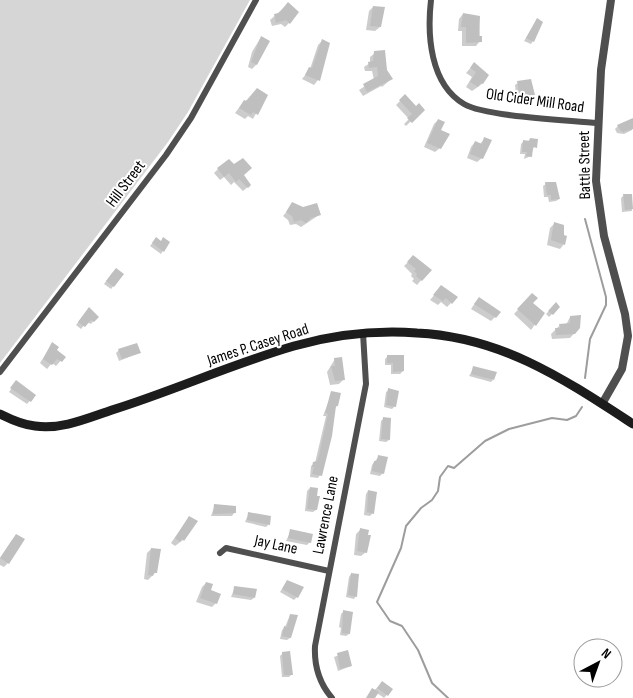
<svg xmlns="http://www.w3.org/2000/svg" width="633" height="698" font-family="'Sofia Sans Condensed',sans-serif">
  <rect width="100%" height="100%" fill="#fff"/>
  <!-- green -->
  <path fill="#d6d6d6" d="M0 0H250L188 112 168 142 0 363Z"/>
  <!-- shadow -->
  <g fill="#0003">
    <path d="M288 4 289 23 285 27 281 24 272 26 270 20Z"/>
    <path d="M373 7 380 27 375 31 366 30 369 11Z"/>
    <path d="M463 14 479 17 480 41 476 46H462V31H458L459 19Z"/>
    <path d="M535 23 533 41 531 44 524 41Z"/>
    <path d="M261 37 256 65 252 69 248 67 252 52Z"/>
    <path d="M322 41 318 80 314 85 302 79 310 69 318 45Z"/>
    <path d="M375 53 391 79 382 87 381 86 363 96 359 90 374 80 372 71H365L364 67 370 63V57Z"/>
    <path d="M474 64 488 75 482 84 472 91 466 87 472 77 466 73Z"/>
    <path d="M518 83 533 94 524 98 521 93 516 94 515 85Z"/>
    <path d="M266 95 253 119 248 116 245 119 235 113 244 101Z"/>
    <path d="M405 96 416 108 423 110 406 126 404 124 409 119 396 105Z"/>
    <path d="M633 119 632 130 624 134 617 133 615 129 618 126Z"/>
    <path d="M438 120 440 148 435 152 424 147 434 124Z"/>
    <path d="M485 138 482 158 477 162 467 158 471 147 475 142 480 144Z"/>
    <path d="M536 140 531 156 524 159 525 154H520L521 144 524 141Z"/>
    <path d="M218 169 242 176 250 185 243 191 234 182 231 185 224 177 220 180 214 173Z"/>
    <path d="M546 184 559 199 556 201 549 202 548 197H544L543 186Z"/>
    <path d="M624 195H631L632 211 622 212 621 198Z"/>
    <path d="M293 204 319 215 301 227 296 224 290 225 288 220 283 216Z"/>
    <path d="M555 223 564 244 560 249 547 245 550 228Z"/>
    <path d="M154 241 160 242H168L161 254 150 246Z"/>
    <path d="M413 257 430 270 417 285 412 281 414 279 411 276 412 274 404 266Z"/>
    <path d="M113 272 123 275 111 289 104 284Z"/>
    <path d="M441 287 451 303 447 307 441 302 438 305 430 300Z"/>
    <path d="M532 295 531 303 543 313 531 330 514 314Z"/>
    <path d="M475 303 495 317 491 321 471 309Z"/>
    <path d="M556 304 559 307 549 317 546 314Z"/>
    <path d="M86 312 97 317 91 324 87 322 81 329 76 325Z"/>
    <path d="M570 317 579 328 570 338 552 339 551 334 560 325H566Z"/>
    <path d="M52 344 56 350 64 357 56 366 52 363 47 369 40 363Z"/>
    <path d="M119 350 139 353 119 361 116 353Z"/>
    <path d="M388 356 403 371 400 374H391V365H385V359Z"/>
    <path d="M335 359 343 380 339 384 330 385 327 372Z"/>
    <path d="M474 368 493 380 491 382 469 376Z"/>
    <path d="M14 385 34 396 27 404 9 392Z"/>
    <path d="M389 390 395 406 392 409 384 407 386 392Z"/>
    <path d="M332 393 337 406 334 409 320 475 318 478 310 477 311 466 315 463 326 416H323Z"/>
    <path d="M383 419 389 440 386 442 379 441 381 421Z"/>
    <path d="M379 456 383 473 380 476 370 474 372 465Z"/>
    <path d="M310 488 316 510 313 512 305 511 307 491Z"/>
    <path d="M368 491 373 513 370 516 364 515 366 494Z"/>
    <path d="M215 505 234 513 232 516H211Z"/>
    <path d="M249 513 269 524 266 527 245 522Z"/>
    <path d="M189 517 183 540 175 546 171 543Z"/>
    <path d="M360 530 366 552 361 556 354 555 356 534Z"/>
    <path d="M291 531 310 542 307 545 286 541Z"/>
    <path d="M12 540 8 563 4 567 0 565V558Z"/>
    <path d="M151 549 156 572 148 580 144 579 147 553Z"/>
    <path d="M351 574 356 596 354 599 346 597 349 577Z"/>
    <path d="M287 581 297 597 294 600 280 592Z"/>
    <path d="M206 583 216 603 212 607 196 602 202 587Z"/>
    <path d="M235 587 254 598 251 600 231 597Z"/>
    <path d="M344 611 349 634 346 636 340 635 341 628 339 627 341 614Z"/>
    <path d="M290 615V638L287 640 280 639 282 630 285 627Z"/>
    <path d="M348 652 351 666 338 671 334 657Z"/>
    <path d="M283 653 292 674 289 677H282L280 656Z"/>
    <path d="M380 685 392 689 384 698 377 693 372 698H366Z"/>
  </g>
  <g fill="none" stroke-linecap="round" stroke-linejoin="round">
    <!-- stream -->
    <g stroke="#9d9d9d" stroke-width="2">
      <path d="M585 219 606 297V305L590 339 585 378"/>
      <path d="M448 698 432 683 418 650 402 626 390 621 377 602 401 548 406 526 421 508 432 500 438 491 440 477 448 466 454 468 485 441 509 429 552 418 567 420 576 416 582 407"/>
    </g>
  </g>
  <!-- building -->
  <g fill="#bfbfbf">
    <path d="M288 2 299 12 290 24 286 20 276 23 274 14 279 13Z"/>
    <path d="M373 6 385 7 381 27 370 26Z"/>
    <path d="M463 13 480 16 479 36H482V42L466 43V27H461Z"/>
    <path d="M537 18 543 22 534 42 526 38Z"/>
    <path d="M261 36 270 41 257 65 251 62Z"/>
    <path d="M322 39 330 43 320 81 305 75 309 67 312 68Z"/>
    <path d="M385 50 387 70 393 79 367 92 363 84 378 76 377 67 369 68 368 62 373 61 374 51Z"/>
    <path d="M474 62 489 75 483 84 481 83 478 87 470 82 476 72 470 68Z"/>
    <path d="M531 79 535 95 527 96 523 91 519 92 517 81Z"/>
    <path d="M257 88 268 95 258 115 253 112 251 115 239 108 244 100 246 101Z"/>
    <path d="M405 94 416 106 419 103 425 110 412 123 407 118 412 114 399 100Z"/>
    <path d="M633 118V129L623 132 620 130 617 125Z"/>
    <path d="M438 119 445 122 441 130 450 134 441 149 427 143Z"/>
    <path d="M484 137 492 140 483 159 470 154 475 141 482 144Z"/>
    <path d="M530 138 538 139 537 148 533 147 532 157 526 156 527 152H522L523 140 529 141Z"/>
    <path d="M243 158 252 168 244 175 251 185 248 188 239 179 236 182 229 173 224 177 217 168 229 159 234 164Z"/>
    <path d="M545 182H556L560 199 551 200V195H547Z"/>
    <path d="M623 194H632L633 209 625 210Z"/>
    <path d="M292 202 303 207 317 203 321 215 311 218 306 223 301 220 294 222 292 216 286 212Z"/>
    <path d="M554 222 564 225V235L567 236 565 245 551 240Z"/>
    <path d="M156 237 161 241 163 237 170 242 164 252 152 243Z"/>
    <path d="M413 255 432 270 422 281 416 276 417 274 414 271 416 269 407 262Z"/>
    <path d="M116 268 124 274 114 287 106 281Z"/>
    <path d="M441 285 458 297 452 304 446 298 443 301 433 295Z"/>
    <path d="M532 293 538 298 533 303 545 313 536 326 517 309Z"/>
    <path d="M479 297 501 312 496 318 474 304Z"/>
    <path d="M556 302 560 307 553 315 548 311Z"/>
    <path d="M89 307 99 317 94 322 91 320 85 327 78 322Z"/>
    <path d="M581 315 580 328 575 334 556 335 555 328H560L559 324 570 323V316Z"/>
    <path d="M52 342 59 347 57 350 66 357 62 362 57 359 52 365 43 359Z"/>
    <path d="M137 343 141 353 122 359 118 349Z"/>
    <path d="M387 355H404V371L393 372V363H387Z"/>
    <path d="M342 357 345 380 335 381 331 366H335L334 358Z"/>
    <path d="M473 366 497 372 494 380 471 374Z"/>
    <path d="M16 380 36 395 31 402 10 388Z"/>
    <path d="M388 388 399 391 396 407 386 405Z"/>
    <path d="M331 391 341 393 338 406H336L332 436 322 476 312 474 314 467H312L313 462 317 461 319 455 328 414 325 413Z"/>
    <path d="M383 417 391 418 390 440 381 439Z"/>
    <path d="M378 455 388 457 384 474 372 471 374 461H377Z"/>
    <path d="M310 487 318 488 317 496H320L317 510 307 509Z"/>
    <path d="M368 490 377 492 374 514 367 512Z"/>
    <path d="M214 504 236 506V513L213 514Z"/>
    <path d="M248 512 271 516 270 525 247 520Z"/>
    <path d="M189 516 198 521 184 541 182 539 180 542 175 538Z"/>
    <path d="M360 528 369 530 368 535H371L367 553 357 551Z"/>
    <path d="M290 529 313 534 311 543 288 538Z"/>
    <path d="M16 534 25 539 9 564 0 558Z"/>
    <path d="M151 548 161 549 157 573H154L153 576 148 575Z"/>
    <path d="M351 573 359 574 357 597 348 595Z"/>
    <path d="M287 580 304 587 298 598 282 589Z"/>
    <path d="M206 582 213 584 211 590 221 594 217 604 200 598Z"/>
    <path d="M234 586 257 589 255 598 233 594Z"/>
    <path d="M343 610 353 612 350 634 342 633Z"/>
    <path d="M290 614 298 615 291 638 282 636 284 626 287 627Z"/>
    <path d="M348 650 352 666 340 669 337 653Z"/>
    <path d="M290 651 293 675H284L282 652Z"/>
    <path d="M382 681 393 689 388 696 377 688Z"/>
    <path d="M372 688 379 692 375 698H366Z"/>
  </g>
  <g fill="none" stroke-linecap="round" stroke-linejoin="round">
    <!-- minor -->
    <g stroke="#4f4f4f" stroke-width="6">
      <path d="M431 0C427 35 430 84 464 104 486 117 569 120 597 123"/>
      <path d="M0 372 166 155 191 118 256 0"/>
      <path d="M220 553 226 548 329 571"/>
      <path d="M332 698C319 683 314 666 315 646L366 384 363 333"/>
    </g>
    <!-- tertiary -->
    <path stroke="#4f4f4f" stroke-width="8" d="M602 404 622 369 628 336 625 314 604 236 596 181 601 70 611 0"/>
    <!-- secondary -->
    <path stroke="#1c1c1c" stroke-width="9" d="M0 414C10 419 23 425 35 426 61 430 88 418 112 410 173 391 232 364 294 346 333 335 376 330 417 333 502 337 564 379 633 424"/>
  </g>
  <g text-anchor="middle" dominant-baseline="central" stroke-width="4" stroke-linejoin="round" paint-order="stroke">
    <!-- street labels -->
    <g font-size="16" fill="#000" stroke="#fff">
      <text transform="translate(535 101) rotate(8)">Old Cider Mill Road</text>
      <text transform="translate(585 165) rotate(-91)">Battle Street</text>
      <text transform="translate(126 184) rotate(-53)">Hill Street</text>
      <text transform="translate(258 345) rotate(-18)">James P. Casey Road</text>
      <text transform="translate(326 515) rotate(-79)">Lawrence Lane</text>
      <text transform="translate(276 545) rotate(12)">Jay Lane</text>
    </g>
  </g>
  <!-- north arrow -->
  <g transform="translate(598 663) rotate(41)"><circle r="24" fill="#ffffff" stroke="#999999"/>
  <path d="M0-4L9 19L0 12L-9 19Z" fill="#000000"/>
  <text y="-8" font-size="14" font-weight="bold" text-anchor="middle" fill="#000000">N</text>
  </g>
</svg>
